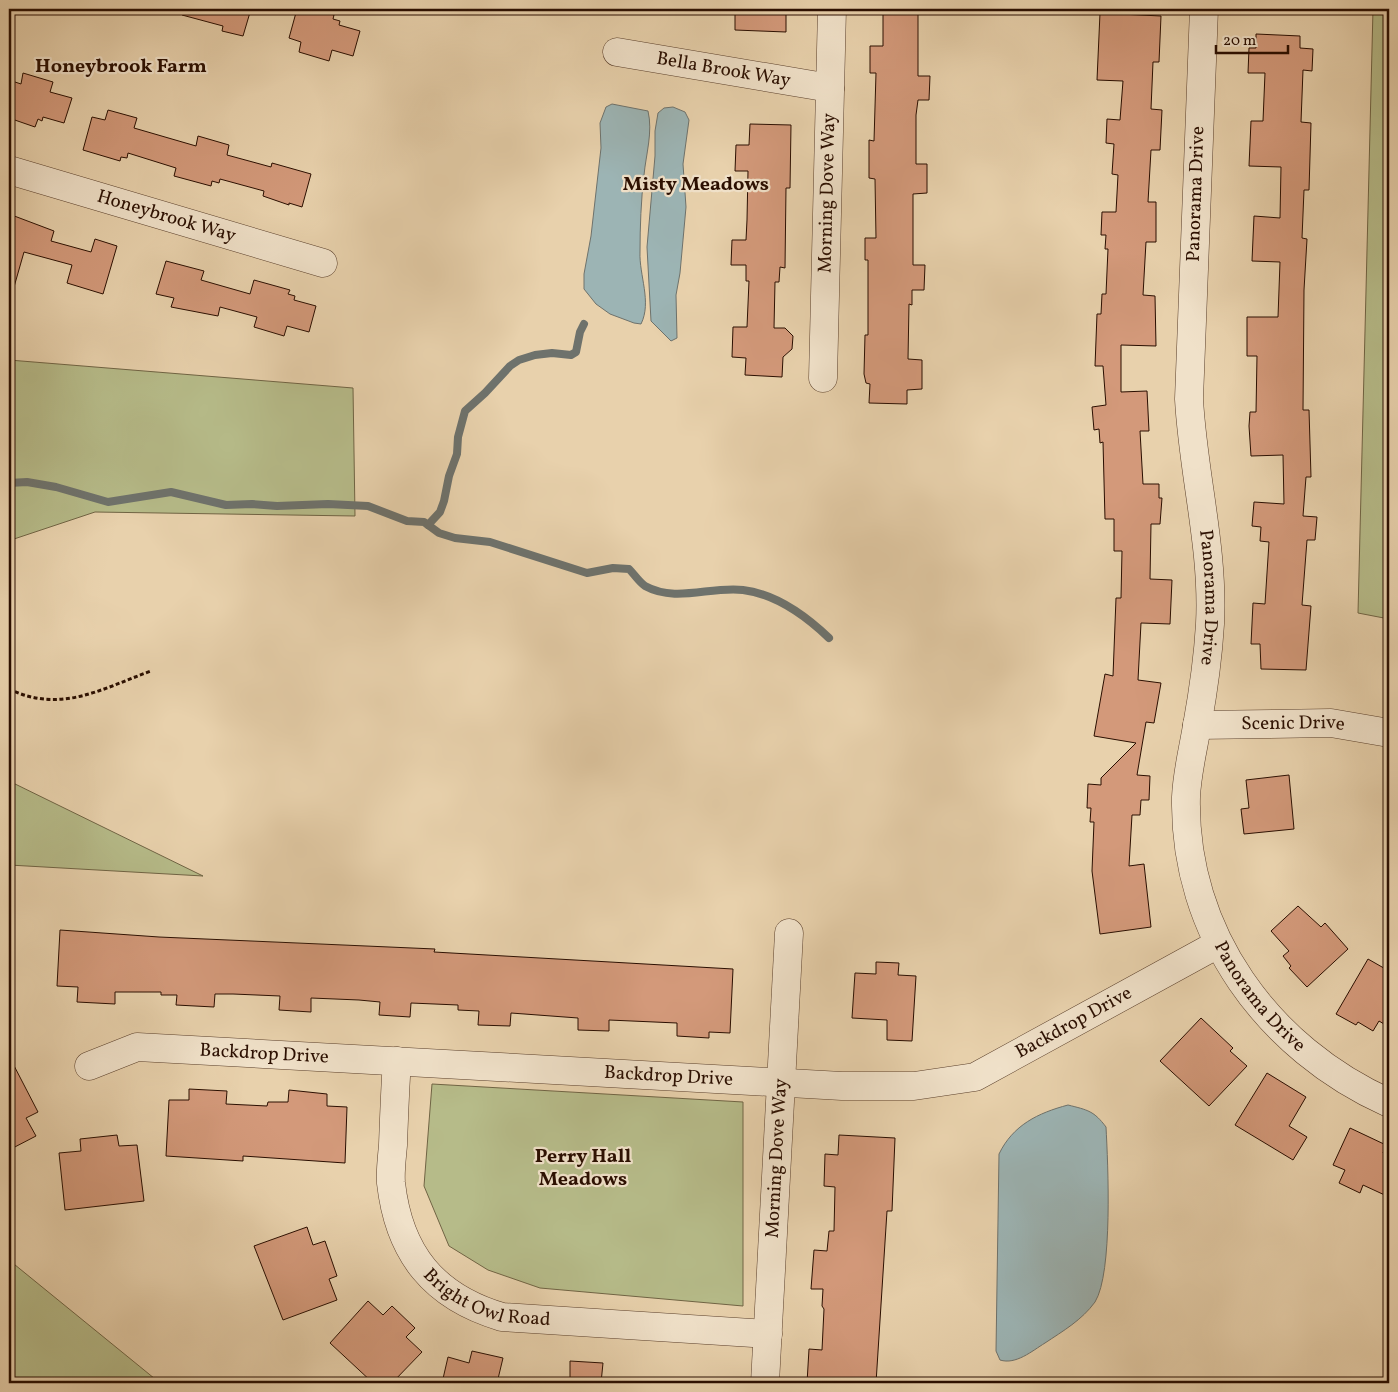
<svg xmlns="http://www.w3.org/2000/svg" width="1398" height="1392" font-family="Vollkorn,serif">
  <rect width="100%" height="100%" fill="#e8d1ac"/>
  <filter id="stains"><feTurbulence type="fractalNoise" baseFrequency=".004" numOctaves="4"/><feColorMatrix values="0 0 0 0 .2 0 0 0 0 .09 0 0 0 0 .02 0 0 0 .5 -.17"/></filter>
  <radialGradient id="worn" r=".72"><stop offset=".6" stop-color="#630" stop-opacity="0"/><stop offset="1" stop-color="#630" stop-opacity=".3"/></radialGradient>
  <!-- green -->
  <g fill="#b6bb89" stroke="#706444">
    <path d="M1373 9H1389V619L1358 613Z"/>
    <path d="M9 360 353 388 355 516 95 512 11 540 9 543Z"/>
    <path d="M9 781 203 876 9 865Z"/>
    <path d="M432 1084 743 1102V1306L540 1288 488 1270 449 1246 424 1186Z"/>
    <path d="M9 1260 160 1383H9Z"/>
  </g>
  <!-- water -->
  <g fill="#9cb4b4" stroke="#6e726c">
    <path d="M612 104 648 111C653 132 646 154 644 175 641 200 640 227 640 252 639 275 652 302 641 324L634 323 610 314 596 304 584 289V274L591 236 601 148 600 123 606 107Z"/>
    <path d="M673 107 685 112 689 120 683 164 686 207 680 273 676 295 677 338 671 341 651 321 647 247 655 156V131L658 113 664 108Z"/>
    <path d="M1068 1105C1088 1110 1094 1111 1106 1127 1108 1164 1113 1273 1095 1302 1082 1320 1063 1331 1045 1343 1032 1351 1016 1365 1000 1360L996 1351 999 1154C1013 1125 1038 1113 1068 1105Z"/>
  </g>
  <g fill="none" stroke-linecap="round" stroke-linejoin="round">
    <!-- stream -->
    <g stroke="#6e726c" stroke-width="8">
      <path d="M9 483 27 482 56 487 108 502 171 492 226 505 252 504 277 506 328 504 368 506 407 521 424 522 439 533 455 538 490 542 587 573 613 568 629 569C634 574 639 582 645 586 676 603 710 586 743 590 776 594 806 616 829 638"/>
      <path d="M428 525 440 512 444 501 449 476 457 454 458 437 465 411 485 393 510 366 519 360 535 355 552 353 571 355 576 352 580 332 584 324"/>
    </g>
  </g>
  <!-- building -->
  <g fill="#d3997a" stroke="#2a0e00">
    <path d="M182 9H251L243 36 222 31 223 26 182 15Z"/>
    <path d="M297 9H313L334 15 333 19 340 21 339 25 360 31 353 56 332 50 329 61 299 52 301 42 289 38Z"/>
    <path d="M735 9H786V32L735 30Z"/>
    <path d="M883 9H918V76H930L929 100H918L916 115V164H927V193L913 194V265H925L924 290H912V305L909 304 908 359 922 360V389L907 390V404L869 403 870 384 866 383 864 374 865 335H868V260H865V238H876L875 179 869 178V140L874 141 876 73H870V46H883Z"/>
    <path d="M1100 13 1161 16 1159 62H1153L1151 109 1162 110 1160 150H1151L1148 202H1156V242H1146L1143 295 1155 296 1156 346 1121 345V392L1147 391 1149 431H1140L1143 484H1159V498H1162L1160 524H1151L1150 579 1172 580 1170 624 1141 623 1138 680 1161 683 1154 723 1146 722 1137 775 1150 776 1149 800H1141L1140 815H1132L1129 866 1144 864 1151 927 1100 934 1092 871 1094 822H1090L1091 808H1087L1088 784 1101 785V778L1136 743 1094 736 1105 674 1113 676 1116 598H1121L1122 551H1114V519H1105L1103 442 1100 443 1099 429 1094 430 1092 407 1106 405 1103 366H1095L1097 314H1101L1102 294H1106L1108 249H1105L1106 235H1101L1102 212H1116L1118 175 1112 174 1114 144 1106 143 1107 119 1120 120 1123 81 1097 80Z"/>
    <path d="M1256 34 1300 36V48L1313 49 1312 71 1303 70 1301 122 1311 123 1309 190H1304L1302 238 1307 239 1304 290 1303 410H1309L1311 477H1306L1303 516 1317 517 1315 540H1307L1302 605 1311 606 1306 670 1261 669 1260 644H1251L1253 603 1265 604 1269 542 1260 541 1261 527 1252 526 1254 502 1284 504 1283 455 1251 456 1249 426 1250 412H1256L1257 356H1247V317H1278L1280 262 1252 261 1254 216 1280 218 1281 167 1249 166 1251 121H1263L1265 73H1248L1249 48H1256Z"/>
    <path d="M23 73 53 82 50 92 72 98 64 123 43 117 42 121 38 119 35 127 9 118V80L21 84Z"/>
    <path d="M108 110 137 118 134 128 196 146 198 136 229 145 227 155 271 167 272 163 311 174 302 207 289 203V205L263 196 264 191 220 179 219 183 212 181 211 186 174 176 176 168 128 153 127 158 121 157 120 161 83 150 92 117 105 120Z"/>
    <path d="M750 124 791 125 790 188H786L785 268 780 267 779 282H775L774 328H785L793 336 792 349 783 357 782 377 745 375 746 358 732 357 733 327H747L749 281H746V265H731L732 240H746L747 220 748 171H735L736 145H749Z"/>
    <path d="M9 214 54 231 51 241 91 252 95 239 117 246 103 294 67 283 72 265 24 252 14 287 9 286Z"/>
    <path d="M166 261 204 271 201 280 250 294 254 280 290 290 288 294 295 296 294 300 316 306 309 332 287 326 284 336 254 327 257 317 220 307 218 316 171 307 174 298 156 294Z"/>
    <path d="M1289 775 1294 829 1244 834 1241 809 1249 808 1246 780Z"/>
    <path d="M1298 906 1321 927 1325 923 1348 949 1307 987 1289 968 1291 966 1283 956 1289 951 1271 931Z"/>
    <path d="M60 930 159 937 435 949 434 952 733 969 730 1033 709 1032V1038L677 1036V1023L609 1020V1031L578 1030V1018L511 1013 510 1026 478 1025 479 1011 458 1010V1005L411 1003 410 1017 379 1015 380 1002 359 1000 311 998V1012L279 1010 280 996 233 994H215L214 1007 176 1005 177 995H161V992H115V1004L77 1002 78 987 57 986Z"/>
    <path d="M1368 959 1389 971V1027L1379 1021 1373 1031 1358 1022 1356 1025 1336 1014Z"/>
    <path d="M876 962 899 963 898 975 916 976 912 1041 887 1040V1020L852 1018 855 973 876 974Z"/>
    <path d="M1201 1018 1233 1048 1230 1051 1247 1066 1209 1106 1160 1061Z"/>
    <path d="M9 1056 38 1112 26 1118 36 1136 9 1150Z"/>
    <path d="M1267 1073 1306 1097 1289 1126 1307 1137 1293 1160 1235 1125Z"/>
    <path d="M189 1089 227 1091 226 1104 267 1106 268 1102H288L289 1090 327 1094V1106L347 1107 345 1163 243 1156V1161L166 1156 169 1100H189Z"/>
    <path d="M1350 1128 1386 1145 1383 1153 1389 1156V1197L1363 1185 1360 1193 1339 1183 1345 1170 1333 1165Z"/>
    <path d="M117 1135 119 1146 137 1145 144 1201 65 1210 59 1153 81 1151 80 1139Z"/>
    <path d="M839 1135 895 1138 892 1211H887L876 1383H807L809 1349 822 1350 824 1309 822 1306 823 1289H811L814 1250 827 1251 829 1231H834L835 1187 824 1186 825 1154 838 1155Z"/>
    <path d="M307 1227 313 1245 325 1241 337 1276 329 1279 337 1300 283 1320 254 1246Z"/>
    <path d="M368 1301 383 1315 392 1306 415 1328 406 1337 422 1352 392 1383H373L330 1343Z"/>
    <path d="M472 1351 503 1358 497 1383H442L448 1357 469 1363Z"/>
    <path d="M570 1361 603 1363 601 1383H570Z"/>
  </g>
  <g fill="none" stroke-linecap="round" stroke-linejoin="round">
    <!-- minor casing -->
    <g stroke="#5a3f2b" stroke-width="29">
      <g id="minor">
        <path id="s1" d="M1204 9 1189 399C1193 474 1214 549 1210 624 1208 658 1203 693 1197 726 1193 750 1187 773 1186 797 1183 933 1268 1049 1389 1103"/>
        <path id="s2" d="M617 52 830 88"/>
        <path id="s3" d="M9 170 323 263"/>
        <path id="s4" d="M823 378 832 9"/>
        <path id="s5" d="M1197 725 1331 723 1389 733"/>
        <path id="s6" d="M397 1061C395 1089 394 1117 393 1145 392 1157 390 1171 391 1183 399 1254 434 1297 502 1317L768 1334"/>
        <path id="s7" d="M89 1066 137 1047 842 1086H914L975 1077 1218 944"/>
        <path id="s8" d="M765 1383 789 933"/>
      </g>
    </g>
    <!-- path -->
    <path stroke="#2a0e00" stroke-width="3" stroke-dasharray="4 2.5" stroke-linecap="butt" d="M9 689C61 714 101 689 151 671"/>
    <!-- minor -->
    <use href="#minor" stroke="#f0e1c9" stroke-width="28"/>
  </g>
  <g text-anchor="middle" dominant-baseline="central" stroke-width="4.5" stroke-linejoin="round" paint-order="stroke">
    <!-- street labels -->
    <g font-size="19" fill="#2a0e00" stroke="#f0e1c9">
      <text stroke="none"><textPath href="#s2" startOffset="108">Bella Brook Way</textPath></text>
      <text stroke="none"><textPath href="#s4" startOffset="185">Morning Dove Way</textPath></text>
      <text transform="translate(1196 194) rotate(-88)">Panorama Drive</text>
      <text stroke="none"><textPath href="#s3" startOffset="164">Honeybrook Way</textPath></text>
      <text stroke="none"><textPath href="#s1" startOffset="590">Panorama Drive</textPath></text>
      <text stroke="none"><textPath href="#s5" startOffset="96">Scenic Drive</textPath></text>
      <text stroke="none"><textPath href="#s1" startOffset="1010">Panorama Drive</textPath></text>
      <text stroke="none"><textPath href="#s7" startOffset="1004">Backdrop Drive</textPath></text>
      <text stroke="none"><textPath href="#s7" startOffset="179">Backdrop Drive</textPath></text>
      <text stroke="none"><textPath href="#s7" startOffset="584">Backdrop Drive</textPath></text>
      <text stroke="none"><textPath href="#s8" startOffset="225">Morning Dove Way</textPath></text>
      <text stroke="none"><textPath href="#s6" startOffset="288">Bright Owl Road</textPath></text>
    </g>
    <!-- neighbourhood labels -->
    <g font-size="20" font-weight="bold" fill="#2a0e00" stroke="#f0e1c9">
      <text x="121" y="67">Honeybrook Farm</text>
      <text x="696" y="185">Misty Meadows</text>
      <text x="583" y="1157">Perry Hall<tspan x="583" dy="23">Meadows</tspan></text>
    </g>
  </g>
  <!-- margin -->
  <rect width="1398" height="1392" fill="none" stroke="#e8d1ac" stroke-width="30"/>
  <rect x="10" y="10" width="1378" height="1372" fill="none" stroke="#2a0e00" stroke-width="2.5"/>
  <rect x="15" y="15" width="1368" height="1362" fill="none" stroke="#2a0e00"/>
  <!-- scale -->
  <path d="M1216 45v8h72v-8" fill="none" stroke="#2a0e00" stroke-width="2.5"/>
  <text x="1223" y="45" font-size="15" fill="#2a0e00" stroke="#f0e1c9" stroke-width="4" paint-order="stroke">20 m</text>
  <rect width="100%" height="100%" filter="url(#stains)"/>
  <rect width="100%" height="100%" fill="url(#worn)"/>
</svg>
